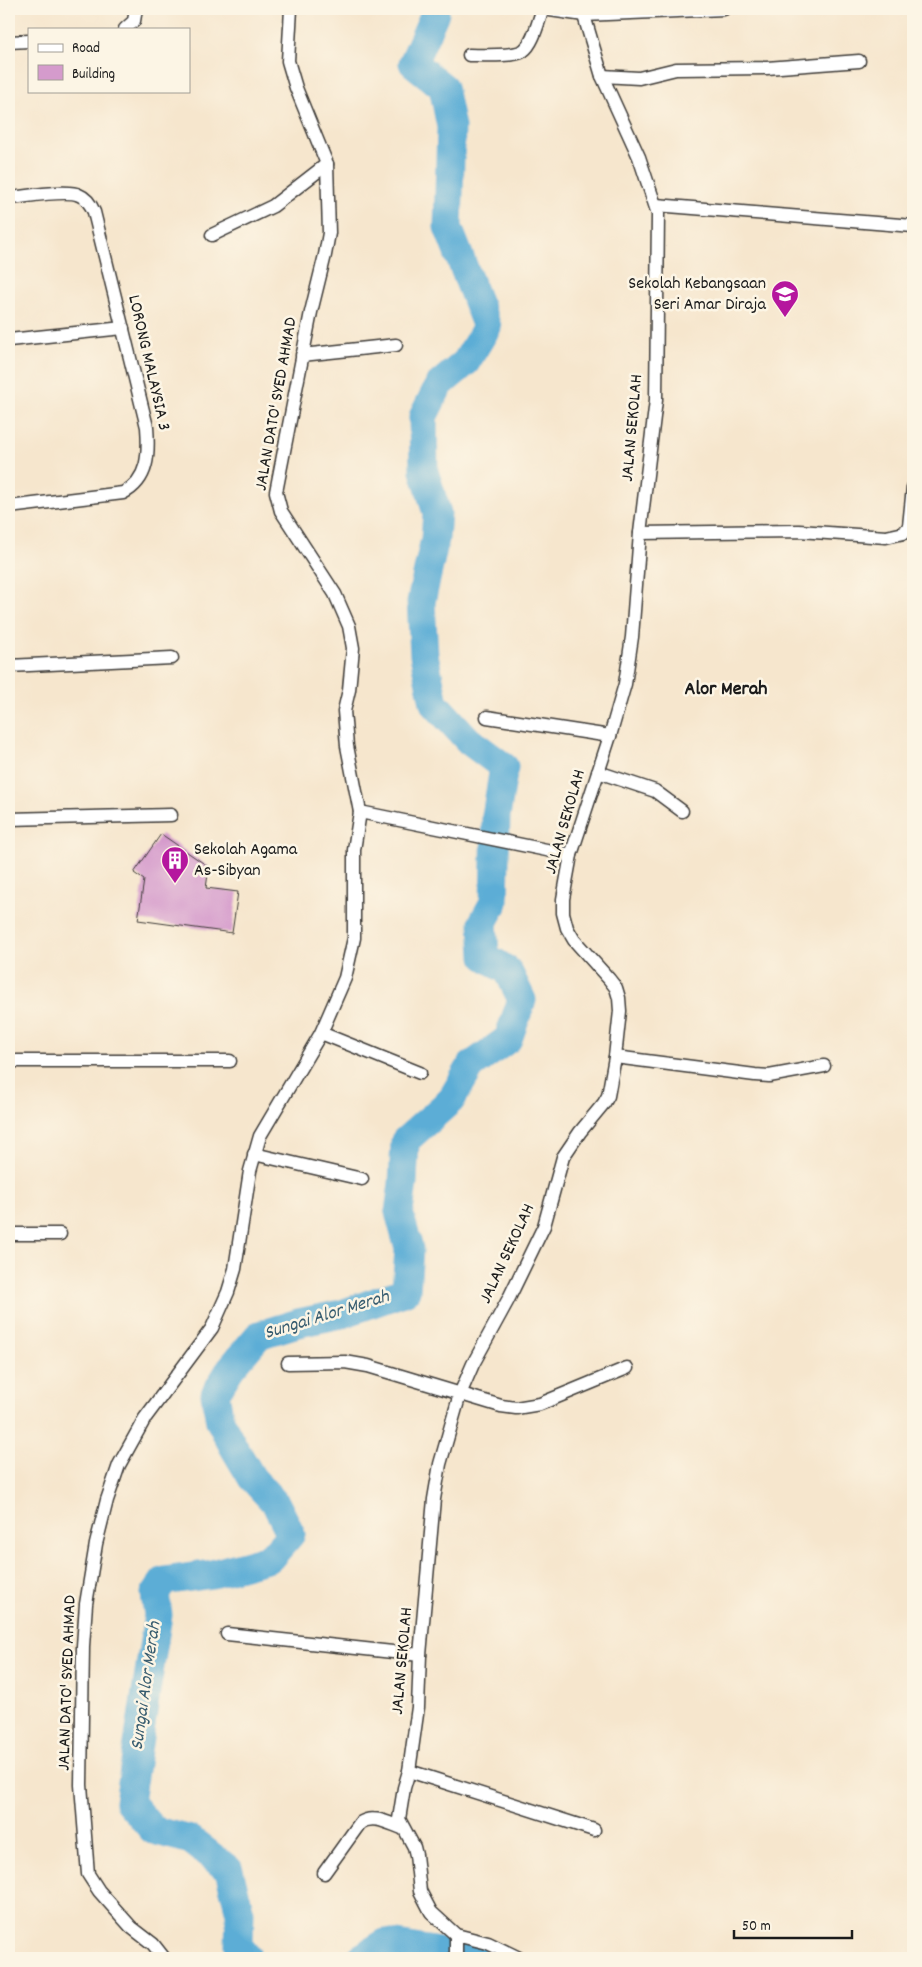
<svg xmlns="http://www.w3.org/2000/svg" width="922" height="1967" font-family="Dekko,sans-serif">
  <rect width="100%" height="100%" fill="#fcf5e5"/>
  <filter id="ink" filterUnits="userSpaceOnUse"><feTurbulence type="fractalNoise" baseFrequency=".02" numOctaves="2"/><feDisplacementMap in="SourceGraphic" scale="10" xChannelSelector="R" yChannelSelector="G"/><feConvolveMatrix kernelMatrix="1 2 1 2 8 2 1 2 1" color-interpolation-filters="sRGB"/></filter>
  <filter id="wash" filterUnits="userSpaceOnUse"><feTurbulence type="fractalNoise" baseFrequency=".0096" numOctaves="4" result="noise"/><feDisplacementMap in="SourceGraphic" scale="20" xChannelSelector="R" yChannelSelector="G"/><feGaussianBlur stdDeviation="1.12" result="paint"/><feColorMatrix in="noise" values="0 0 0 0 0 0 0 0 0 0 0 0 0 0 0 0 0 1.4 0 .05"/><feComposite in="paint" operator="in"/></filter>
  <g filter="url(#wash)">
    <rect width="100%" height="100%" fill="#f6e6cd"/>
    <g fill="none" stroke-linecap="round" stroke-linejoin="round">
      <!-- river -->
      <g stroke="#5badd6" stroke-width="29">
        <path d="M248 1958 239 1946 240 1913 229 1870 191 1840 153 1830 129 1802 158 1615 155 1594 164 1581 212 1574 270 1558 291 1534 276 1504 252 1478 233 1446 220 1421 215 1394 231 1368 259 1335 298 1323 342 1314 406 1291 409 1249 399 1212 403 1183 405 1141 451 1100 471 1066 508 1039 522 1000 508 971 485 956 483 922 494 902 496 816 504 767 469 741 434 703 424 655 421 602 435 539 437 513 424 471 423 417 439 385 466 362 487 327 448 227 451 127 443 87 413 63 435 13 434 9"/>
        <path d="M361 1958 385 1943 475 1958"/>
      </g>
    </g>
    <g id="blocks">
      <!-- building -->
      <path fill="#d59bcc" d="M161 834 209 867 206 888 238 892 232 933 138 920 144 880 134 873Z"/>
    </g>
  </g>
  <g filter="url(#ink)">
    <use href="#blocks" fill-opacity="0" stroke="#3d3a37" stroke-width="1"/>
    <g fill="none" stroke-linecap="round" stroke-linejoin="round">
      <!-- street casing -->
      <g stroke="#3d3a37" stroke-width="15">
        <g id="street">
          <path d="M543 9 584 15 724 9"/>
          <path d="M125 29 134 21 136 9"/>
          <path d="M9 42 29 41"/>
          <path d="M469 55C481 55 513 57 523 51 534 43 538 21 543 9"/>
          <path d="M602 76 639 78 676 69 767 68 859 61"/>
          <path d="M9 198C24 197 67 189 79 195 87 198 91 205 94 212L147 427C149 453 149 480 123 493L9 507"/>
          <path d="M656 205 913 226"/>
          <path d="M212 235 273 206 327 164"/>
          <path d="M9 340 123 328"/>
          <path d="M302 355 396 345"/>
          <path d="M640 533 799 531 886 537 904 533 909 526 913 487"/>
          <path d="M9 666 172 658"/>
          <path d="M487 717 610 736"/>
          <path d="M598 772 655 791 682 811"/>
          <path d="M360 812 571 855"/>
          <path d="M9 819 171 815"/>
          <path d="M321 1033 420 1073"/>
          <path d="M615 1057 755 1075 769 1076 824 1066"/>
          <path d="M9 1061H230"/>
          <path d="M254 1154 362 1179"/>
          <path d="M9 1234H60"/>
          <path d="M288 1363 345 1362 368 1366 501 1406 516 1408 540 1404 627 1368"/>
          <path d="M227 1634 420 1655"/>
          <path d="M409 1771 594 1830"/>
          <path d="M324 1873 360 1823C373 1814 388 1823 402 1828"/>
          <path d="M164 1958 153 1944 131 1927 99 1891 88 1874 81 1785 83 1646 86 1604 96 1544 107 1500 119 1465 145 1418 212 1328 228 1292 235 1269 250 1171 260 1136 321 1033 345 978 354 938V850L360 812 347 746 344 711 349 690 353 648 349 626 335 594 281 511 276 492 311 312 325 255 329 233 327 164 296 88 288 61 291 9"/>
          <path d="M456 1958V1935"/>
          <path d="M519 1958 488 1943 456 1935 431 1912 420 1891 416 1855 414 1847 399 1819 404 1788 409 1771 418 1707 420 1655 434 1499 440 1464 460 1394 473 1364 508 1300 544 1226 563 1157 580 1132 604 1103 608 1096 615 1057 620 1011 619 998 616 988 609 979 574 940 567 928 563 913V899L571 855 610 736 625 684 632 637 640 533 656 400 658 214 639 157 602 76 582 9"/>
        </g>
      </g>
      <!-- street -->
      <use href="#street" stroke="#fff" stroke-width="12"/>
    </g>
  </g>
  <!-- icons -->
  <defs>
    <g id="school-pin" transform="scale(1.4375)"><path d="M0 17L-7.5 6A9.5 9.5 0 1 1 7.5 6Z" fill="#b5179e" stroke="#fcf5e5"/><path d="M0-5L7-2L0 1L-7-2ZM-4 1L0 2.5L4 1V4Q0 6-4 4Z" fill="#fff"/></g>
    <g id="building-pin" transform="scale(1.4375)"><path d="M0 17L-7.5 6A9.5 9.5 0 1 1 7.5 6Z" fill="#b5179e" stroke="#fcf5e5"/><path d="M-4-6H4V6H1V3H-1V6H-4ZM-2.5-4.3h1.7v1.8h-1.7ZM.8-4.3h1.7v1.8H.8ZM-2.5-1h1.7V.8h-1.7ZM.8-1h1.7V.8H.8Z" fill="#fff"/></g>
  </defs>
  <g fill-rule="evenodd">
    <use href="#school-pin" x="785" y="294"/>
    <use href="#building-pin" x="175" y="860"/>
  </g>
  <g text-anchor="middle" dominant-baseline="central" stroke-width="5" stroke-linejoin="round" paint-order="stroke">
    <!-- poi labels -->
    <g font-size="18" fill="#1c1c1c" stroke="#fcf5e5" text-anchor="end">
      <text x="766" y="284">Sekolah Kebangsaan<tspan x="766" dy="21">Seri Amar Diraja</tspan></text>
      <text x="194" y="850" text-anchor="start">Sekolah Agama<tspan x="194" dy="21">As-Sibyan</tspan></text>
    </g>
    <!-- street labels -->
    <g font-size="18" fill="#1c1c1c" stroke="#fcf5e5">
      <text transform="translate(148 363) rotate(77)">LORONG MALAYSIA 3</text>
      <text transform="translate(277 404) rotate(-80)">JALAN DATO' SYED AHMAD</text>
      <text transform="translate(633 428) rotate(-85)">JALAN SEKOLAH</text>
      <text transform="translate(566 822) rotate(-74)">JALAN SEKOLAH</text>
      <text transform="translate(508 1254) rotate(-65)">JALAN SEKOLAH</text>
      <text transform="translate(403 1661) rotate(-85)">JALAN SEKOLAH</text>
      <text transform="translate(68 1683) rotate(-88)">JALAN DATO' SYED AHMAD</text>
    </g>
    <!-- water labels -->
    <g font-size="19" font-style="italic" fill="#385d70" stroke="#fcf5e5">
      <text transform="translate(327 1316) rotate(-17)">Sungai Alor Merah</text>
      <text transform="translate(147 1686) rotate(-82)">Sungai Alor Merah</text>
    </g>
    <!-- quarter labels -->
    <g font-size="20" font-weight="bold" fill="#1c1c1c" stroke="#fcf5e5">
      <text x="726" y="690">Alor Merah</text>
    </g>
  </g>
  <!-- margin -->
  <rect width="922" height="1967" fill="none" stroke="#fcf5e5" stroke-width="30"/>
  <!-- legend -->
  <rect x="28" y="28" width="162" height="65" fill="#fcf5e5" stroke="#a29e95"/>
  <rect x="38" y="44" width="25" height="8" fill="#ffffff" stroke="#a29e95"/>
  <text x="72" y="52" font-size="15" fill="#1c1c1c">Road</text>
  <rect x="38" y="65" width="25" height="15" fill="#d59bcc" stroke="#a29e95"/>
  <text x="72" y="78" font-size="15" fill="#1c1c1c">Building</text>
  <!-- scale -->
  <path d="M734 1930v8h118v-8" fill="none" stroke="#1c1c1c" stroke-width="2.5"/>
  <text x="742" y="1930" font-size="15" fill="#1c1c1c" stroke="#fcf5e5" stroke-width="4" paint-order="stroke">50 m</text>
</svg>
